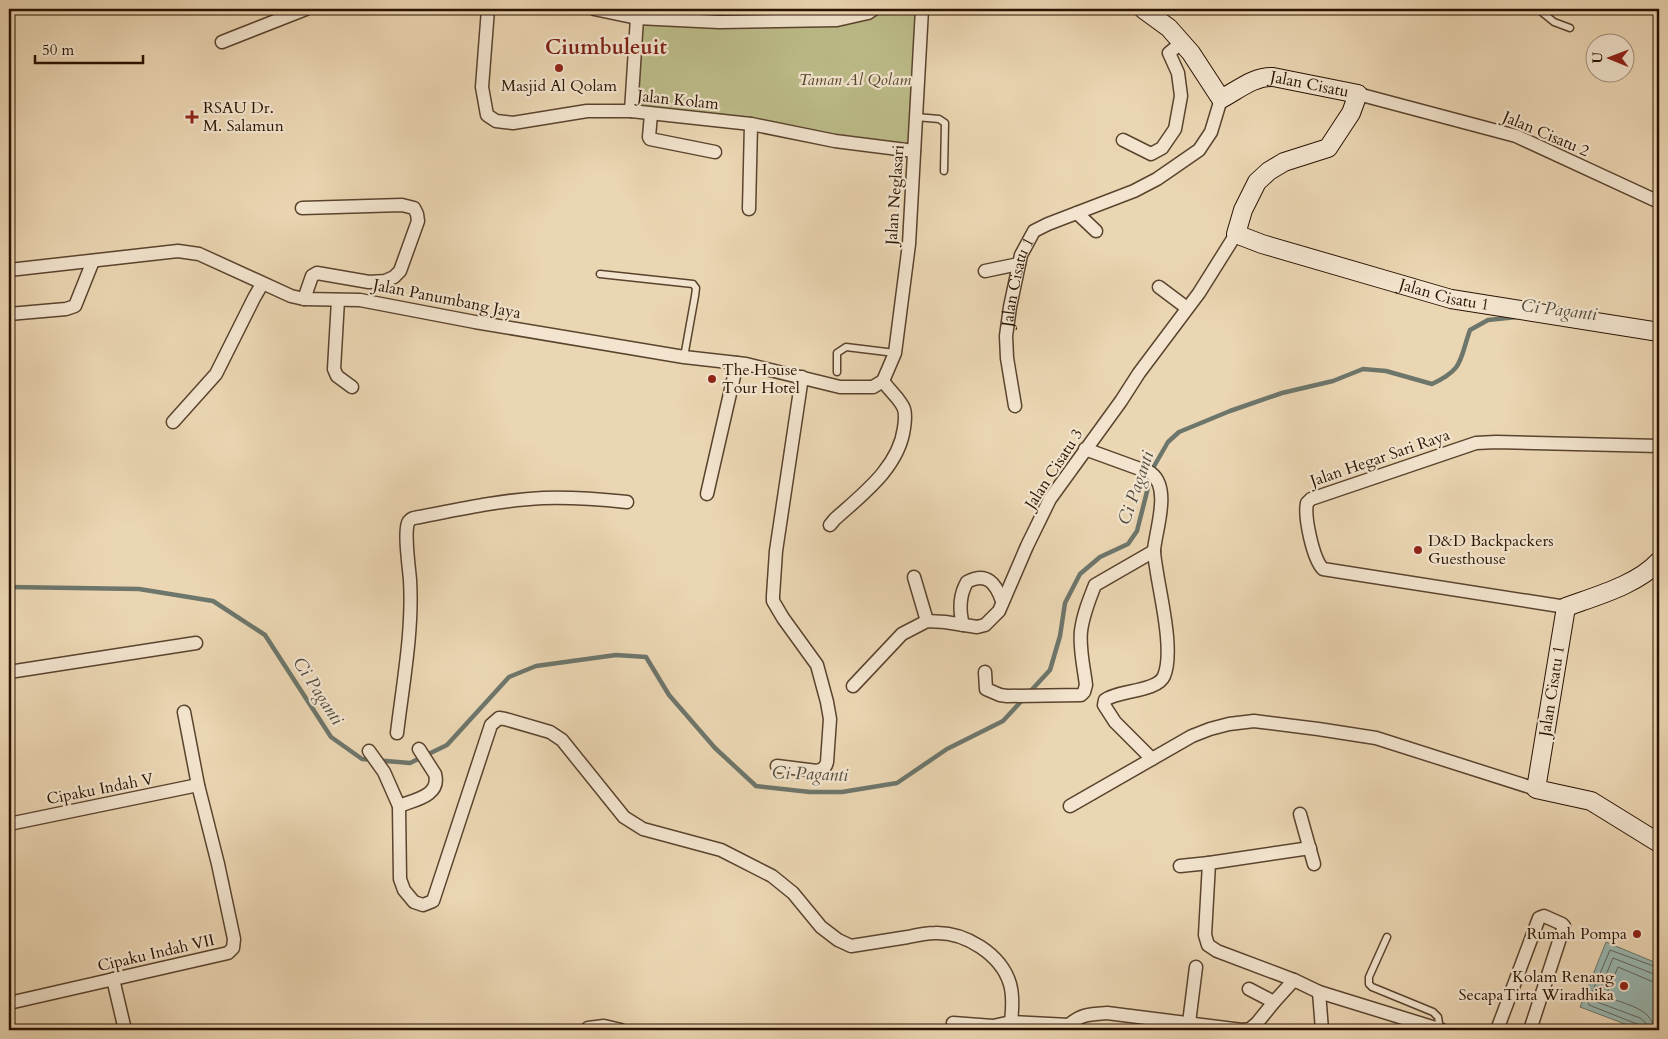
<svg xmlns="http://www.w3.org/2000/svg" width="1668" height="1039" font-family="Cardo,serif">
  <rect width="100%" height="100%" fill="#ebd6b3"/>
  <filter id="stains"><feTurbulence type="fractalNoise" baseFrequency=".004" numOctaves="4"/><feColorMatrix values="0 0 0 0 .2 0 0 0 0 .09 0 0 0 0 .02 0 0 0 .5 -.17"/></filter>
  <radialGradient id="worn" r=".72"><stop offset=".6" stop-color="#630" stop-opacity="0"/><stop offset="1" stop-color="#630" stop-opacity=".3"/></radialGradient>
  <!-- green -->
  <path fill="#bcbc89" stroke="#736744" d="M874 9H922L914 151 631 111 637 18 837 20Z"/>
  <!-- water -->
  <path fill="#99b8b3" stroke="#6d766b" d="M1606 942 1659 964V1030H1641L1580 1007Z"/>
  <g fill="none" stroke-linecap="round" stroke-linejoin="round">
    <!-- shore -->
    <g stroke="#62655a" stroke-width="1">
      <path d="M1641 1030 1640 1026 1637 1024 1589 1005 1588 1002 1610 950 1659 968"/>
      <path d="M1647 1030 1646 1023 1640 1018 1597 1002 1596 999 1613 958 1654 974H1659"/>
      <path d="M1654 1030C1653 1008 1624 1004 1607 997L1606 995 1618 967 1651 981 1659 982"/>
    </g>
    <!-- stream -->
    <path stroke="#6d766b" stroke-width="4.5" d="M9 587 139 589 213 601 265 635 331 737 362 759 410 763 447 745 509 677 536 666 616 655 646 657 669 695 715 748 756 786 810 792H842L897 783 947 749 1003 721 1050 670 1060 636 1065 603 1080 574 1100 557 1128 544 1137 531 1153 468 1168 442 1179 432 1230 411 1282 393 1333 381 1363 369 1386 371 1432 384C1464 369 1459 361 1470 330L1488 320 1517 317"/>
    <!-- lane casing -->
    <g stroke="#5a432d" stroke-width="9">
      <g id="lane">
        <path d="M1538 9 1554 22 1570 28"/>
        <path d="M1651 9 1659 13"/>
        <path d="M916 117 939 119 945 123 944 171"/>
        <path d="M600 274 693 284 696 288 695 296 684 357"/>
        <path d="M837 372V353L846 347 895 353"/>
        <path d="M1387 937 1369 977V984L1372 987 1433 1012 1438 1017 1440 1030"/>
      </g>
    </g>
    <!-- street casing -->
    <g stroke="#5a432d" stroke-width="15">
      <g id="street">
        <path d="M488 9 482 87 487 115 496 121 513 123 587 111H631L751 124 835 141 914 151"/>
        <path d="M594 9 637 18 719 22 837 20 868 13 874 9"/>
        <path d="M222 42 306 9"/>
        <path d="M1358 94 1516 136 1659 202"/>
        <path d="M631 111 637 18"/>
        <path d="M651 114 649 137 650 139 715 152"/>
        <path d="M1123 140 1151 154 1162 148 1175 129 1181 96 1178 73 1169 53 1182 42"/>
        <path d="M302 208 402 205 414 208 417 214 418 221 400 271 394 277 385 281 369 282 317 273 312 276 304 299"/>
        <path d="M749 209 751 124"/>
        <path d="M1077 213 1096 231"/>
        <path d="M9 270 178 251 199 254 291 296 304 299 360 300 475 322 684 357 746 364 840 387H873L883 381"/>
        <path d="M985 271 1019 264"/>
        <path d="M1159 287 1187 308"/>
        <path d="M338 300 334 369 337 376 352 387"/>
        <path d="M9 314 66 309 75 306 93 261"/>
        <path d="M883 381 895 353 909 244 922 9"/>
        <path id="s1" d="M1015 406 1007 358 1006 336 1010 307 1021 255 1034 231 1048 224 1134 191 1157 179 1199 150 1211 132 1221 99"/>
        <path d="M173 422 216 374 254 298 262 284"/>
        <path d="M1085 449 1151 473C1171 488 1156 529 1154 550 1154 557 1156 566 1157 573 1161 599 1174 652 1164 676 1157 692 1118 690 1105 700L1104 705 1115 722 1152 759"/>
        <path d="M707 494 737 363"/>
        <path d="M830 525 835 519C863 494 899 467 904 428 905 421 906 415 904 409 901 400 888 389 883 381"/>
        <path d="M914 577 927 621"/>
        <path d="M1566 607 1323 569C1313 559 1304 517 1307 503L1311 499 1476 443 1496 442 1659 446"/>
        <path d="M963 625C959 610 959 596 967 582 987 571 996 584 1002 601"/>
        <path d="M9 672 196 643"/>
        <path d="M985 672 986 689 1000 695 1007 696 1081 695 1084 692 1086 685C1084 668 1079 648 1081 631 1083 615 1089 600 1095 585L1154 551"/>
        <path d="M853 686 902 634 927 621 945 622 977 627 985 625 999 611 1027 546 1050 499 1121 401 1139 373 1199 293 1236 234"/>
        <path d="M397 733C403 683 413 631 410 580 409 567 404 534 408 523 410 519 411 519 414 518 456 510 500 500 543 498 571 497 598 499 627 502"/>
        <path d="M369 751 384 772 399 806 400 879 404 890 414 902 423 905 433 901 491 725 499 718 505 719 550 732 562 740 624 817 643 829 721 850 772 876 793 893 821 927 838 940 851 946C870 943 889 940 908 937 917 935 926 933 935 933 965 932 1001 954 1010 984 1014 998 1012 1016 1010 1030"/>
        <path d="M777 766 817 771C822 770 826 767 827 762L830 719 827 702 817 665 783 618 773 601V596L776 551 802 377"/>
        <path d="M399 806C414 800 441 796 435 774L419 749"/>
        <path d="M1070 806 1192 736 1210 729 1229 724 1254 721 1318 729 1376 738 1536 789"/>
        <path d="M1300 814 1314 864"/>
        <path d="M9 824 198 785"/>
        <path d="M1180 866 1209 863"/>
        <path d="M113 979 125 1030"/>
        <path d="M1294 980 1217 951 1208 945 1205 935 1209 863 1310 848"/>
        <path d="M1249 989 1274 1002"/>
        <path d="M1319 992 1322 1030"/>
        <path d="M9 1003 228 953 233 948 234 939 218 864 198 785 184 712"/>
        <path d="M953 1023 993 1026 1011 1022 1069 1025"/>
        <path d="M1189 1023 1196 967"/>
        <path d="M586 1030 588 1028 604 1026 621 1030"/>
        <path d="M1068 1030 1069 1025C1081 1014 1091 1014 1107 1013L1242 1030 1250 1029 1257 1023 1274 1002 1294 980 1319 992 1442 1030"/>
        <path d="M1497 1030 1539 918 1544 916 1562 924 1564 926 1530 1030"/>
      </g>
    </g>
    <!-- secondary casing -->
    <g stroke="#2a1200" stroke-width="20">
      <g id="secondary">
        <path id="s2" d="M1143 9 1169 28 1191 53 1221 99C1238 90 1254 76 1273 77L1358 94 1351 113 1328 148 1284 162 1269 171 1257 182 1243 210 1236 234 1262 244 1451 299 1659 332"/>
        <path d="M1659 561C1637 585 1596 596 1566 607L1536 789 1591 801 1659 843"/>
      </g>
    </g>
    <!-- lane -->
    <use href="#lane" stroke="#f2e4ce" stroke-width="6"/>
    <!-- street -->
    <use href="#street" stroke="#f2e4ce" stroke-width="12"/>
    <!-- secondary -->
    <use href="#secondary" stroke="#f2e4ce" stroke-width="18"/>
  </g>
  <!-- markers -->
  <g fill="#8f2418" stroke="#f2e4ce" stroke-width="2">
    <circle cx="559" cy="68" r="5"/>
    <path d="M189.5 109.5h5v5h5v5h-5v5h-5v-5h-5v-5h5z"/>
    <circle cx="712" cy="379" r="5"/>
    <circle cx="1418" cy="550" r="5"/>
    <circle cx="1637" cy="934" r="5"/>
    <circle cx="1624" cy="986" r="5"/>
  </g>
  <g text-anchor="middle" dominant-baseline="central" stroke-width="4.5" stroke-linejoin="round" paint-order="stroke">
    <!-- park labels -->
    <g font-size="16" font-style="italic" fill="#564529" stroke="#f2e4ce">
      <text x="855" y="80">Taman Al Qolam</text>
    </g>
    <!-- street labels -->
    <g font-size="16" fill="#2a1200" stroke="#f2e4ce">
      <text stroke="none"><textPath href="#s2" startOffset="215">Jalan Cisatu</textPath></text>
      <text transform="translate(678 100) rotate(6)">Jalan Kolam</text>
      <text transform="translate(1546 134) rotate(23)">Jalan Cisatu 2</text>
      <text transform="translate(895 195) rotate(-86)">Jalan Neglasari</text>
      <text stroke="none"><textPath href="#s1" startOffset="126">Jalan Cisatu 1</textPath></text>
      <text stroke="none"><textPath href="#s2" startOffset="680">Jalan Cisatu 1</textPath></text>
      <text transform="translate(447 299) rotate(11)">Jalan Panumbang Jaya</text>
      <text transform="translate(1380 458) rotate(-19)">Jalan Hegar Sari Raya</text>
      <text transform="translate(1054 469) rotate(-57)">Jalan Cisatu 3</text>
      <text transform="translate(1552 691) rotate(-81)">Jalan Cisatu 1</text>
      <text transform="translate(100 789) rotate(-11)">Cipaku Indah V</text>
      <text transform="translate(156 953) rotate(-13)">Cipaku Indah VII</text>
    </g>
    <!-- poi labels -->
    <g font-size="16" fill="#2a1200" stroke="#f2e4ce" text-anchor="start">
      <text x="559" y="86" text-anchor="middle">Masjid Al Qolam</text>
      <text x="203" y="108">RSAU Dr.<tspan x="203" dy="18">M. Salamun</tspan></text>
      <text x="722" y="370">The House<tspan x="722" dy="18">Tour Hotel</tspan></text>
      <text x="1428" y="541">D&amp;D Backpackers<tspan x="1428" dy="18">Guesthouse</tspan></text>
      <text x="1627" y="934" text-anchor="end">Rumah Pompa</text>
      <text x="1614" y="977" text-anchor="end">Kolam Renang<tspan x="1614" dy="18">SecapaTirta Wiradhika</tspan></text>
    </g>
    <!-- water labels -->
    <g font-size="18" font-style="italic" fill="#514c3f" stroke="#f2e4ce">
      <text transform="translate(1559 310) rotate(7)">Ci Paganti</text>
      <text transform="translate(1136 488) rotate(-71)">Ci Paganti</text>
      <text transform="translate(318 691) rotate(57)">Ci Paganti</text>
      <text transform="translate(810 774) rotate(2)">Ci Paganti</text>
    </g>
    <!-- district labels -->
    <g font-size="21" font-weight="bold" fill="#7a1f14" stroke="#f2e4ce">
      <text x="606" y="47">Ciumbuleuit</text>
    </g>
  </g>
  <!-- margin -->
  <rect width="1668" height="1039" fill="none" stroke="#ebd6b3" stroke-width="30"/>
  <rect x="10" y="10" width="1648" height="1019" fill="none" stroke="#2a1200" stroke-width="2.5"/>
  <rect x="15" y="15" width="1638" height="1009" fill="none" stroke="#2a1200"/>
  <!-- north arrow -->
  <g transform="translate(1610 58) rotate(271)"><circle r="24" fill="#f2e4ce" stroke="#a2907c"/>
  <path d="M0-4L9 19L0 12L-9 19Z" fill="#8f2418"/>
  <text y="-8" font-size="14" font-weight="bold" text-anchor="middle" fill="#2a1200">U</text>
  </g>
  <!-- scale -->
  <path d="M35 55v8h108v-8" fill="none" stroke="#2a1200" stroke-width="2.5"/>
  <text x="42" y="55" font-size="15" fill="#2a1200" stroke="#f2e4ce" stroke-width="4" paint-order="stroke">50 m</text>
  <rect width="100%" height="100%" filter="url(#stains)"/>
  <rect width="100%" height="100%" fill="url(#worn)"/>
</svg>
